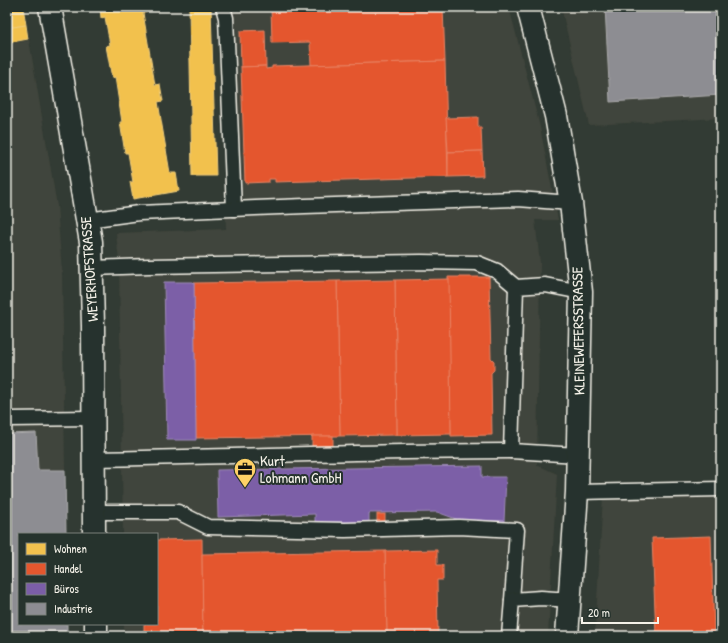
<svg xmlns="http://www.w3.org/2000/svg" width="728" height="643" font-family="'Patrick Hand',sans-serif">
  <rect width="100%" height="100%" fill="#323b34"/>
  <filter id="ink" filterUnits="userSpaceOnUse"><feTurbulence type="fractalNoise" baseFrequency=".025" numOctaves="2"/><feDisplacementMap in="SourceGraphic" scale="8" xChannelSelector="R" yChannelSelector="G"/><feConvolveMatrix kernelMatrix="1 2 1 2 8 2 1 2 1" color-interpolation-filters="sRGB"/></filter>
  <g filter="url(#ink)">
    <!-- built -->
    <g fill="#41453c">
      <path d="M220 7H509L540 127 558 220H535L540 263 537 465 557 474 548 636H124V624H157V534H123L119 261 116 233 226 229Z"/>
      <path d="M561 7H721V118L589 125Z"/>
      <path d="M29 40 57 206 62 272 66 534H19V624H67L68 636H7V44Z"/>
      <path d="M721 494V636H595L603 496Z"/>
    </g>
    <!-- homes -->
    <g fill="#f2c14e" stroke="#f3cf7c">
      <path d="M7 7H23L26 25 7 28Z"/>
      <path d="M100 7H146L147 12 143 13 155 85 160 84 163 101 158 102 170 173H176L179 191 133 199 130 182H133L128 153H125L120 122H122L115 77 112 78 106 46 110 45 105 17 101 18Z"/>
      <path d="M189 7H211L216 176H192Z"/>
      <path d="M26 25 28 39 7 43V28Z"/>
    </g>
    <!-- shops -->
    <g fill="#e4572e" stroke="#e98566">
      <path d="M271 7H443L445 61 311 65 310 42 272 43Z"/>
      <path d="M265 30 266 66 241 67 240 31Z"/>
      <path d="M445 61 448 177 275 182V179H269V182L245 183 241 67 266 66V69L272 68V66Z"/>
      <path d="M478 117V127H481L482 151 448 152 446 118Z"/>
      <path d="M482 151 483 176 448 177V152Z"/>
      <path d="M448 277H489L491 358 494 361V370L491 373 492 435 451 436Z"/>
      <path d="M449 279 451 434 397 435 395 280Z"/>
      <path d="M395 280 397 435 340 436 337 281Z"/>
      <path d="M337 281 340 436 196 438 194 283Z"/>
      <rect x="312" y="436" width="21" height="11"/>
      <rect x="377" y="514" width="8" height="9"/>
      <path d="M711 536 714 636H656L652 538Z"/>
      <path d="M202 539 203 636H144V624H157V540Z"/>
      <path d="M437 550V565H443V580H437L438 636H387L385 551Z"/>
      <path d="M385 551 387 636H203L202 554Z"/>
    </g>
    <!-- offices -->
    <g fill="#7b5ea7" stroke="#9f8aba">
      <path d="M164 282H193L194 283 196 440H167Z"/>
      <path d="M482 466V477H506L504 521H459V520L437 512 369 513V523L315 524V514L218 517 217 470Z"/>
    </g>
    <!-- industry -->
    <g fill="#8d8d92" stroke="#acabac">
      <path d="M605 7H721V95L610 102Z"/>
      <path d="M36 433 38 470H65L66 534H19V624H67V636H7V434Z"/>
    </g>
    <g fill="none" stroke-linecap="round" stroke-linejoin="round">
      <!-- service casing -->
      <g stroke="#f4f1e8" stroke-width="17">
        <g id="service">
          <path d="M223 7 226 18 234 209"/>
          <path d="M87 220 139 213 305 206 518 199 571 203"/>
          <path d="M92 268 149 266 421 262 477 263 497 271 516 287"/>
          <path d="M7 419 93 418"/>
          <path d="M578 455 511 451 516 287 545 285 581 292"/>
          <path d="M93 459C232 457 371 451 511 451"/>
          <path d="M577 492 721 489"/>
          <path d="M94 512H178L208 527 345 530 459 527 517 530 512 600"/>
          <path d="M509 636 512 600 541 598 570 600"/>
        </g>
      </g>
      <!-- minor casing -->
      <g stroke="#f4f1e8" stroke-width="25">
        <g id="minor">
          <path d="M50 7 91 242 93 326 94 534"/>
          <path d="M528 7 556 116 571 203 581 292 577 492 567 636"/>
          <path d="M96 624V636"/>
        </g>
      </g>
      <!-- service -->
      <use href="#service" stroke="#26332d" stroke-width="14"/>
      <!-- minor -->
      <use href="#minor" stroke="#26332d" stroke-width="22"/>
    </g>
  </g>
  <!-- icons -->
  <defs>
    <g id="office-pin" transform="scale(1.15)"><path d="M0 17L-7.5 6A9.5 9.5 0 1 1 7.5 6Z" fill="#ffd166" stroke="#26332d"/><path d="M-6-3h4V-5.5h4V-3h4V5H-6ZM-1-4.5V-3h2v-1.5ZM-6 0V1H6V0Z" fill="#111"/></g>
  </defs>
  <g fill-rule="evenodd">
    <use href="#office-pin" x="245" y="469"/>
  </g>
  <g text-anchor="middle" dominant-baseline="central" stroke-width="4" stroke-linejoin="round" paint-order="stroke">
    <!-- street labels -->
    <g font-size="15" fill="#f4f1e8" stroke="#26332d">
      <text transform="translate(89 269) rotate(-94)">WEYERHOFSTRASSE</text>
      <text transform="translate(578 331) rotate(-91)">KLEINEWEFERSSTRASSE</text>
    </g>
    <!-- poi labels -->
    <g font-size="15" fill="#f4f1e8" stroke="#26332d" text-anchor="start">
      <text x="260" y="460">Kurt<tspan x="260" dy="17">Lohmann GmbH</tspan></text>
    </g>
  </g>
  <!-- margin -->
  <rect width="728" height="643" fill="none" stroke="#26332d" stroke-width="24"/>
  <rect x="12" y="12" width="704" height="619" fill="none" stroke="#f4f1e8" stroke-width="1.5" filter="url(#ink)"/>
  <!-- legend -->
  <rect x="18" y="533" width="140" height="92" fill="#26332d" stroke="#787f78"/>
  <rect x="26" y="543" width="20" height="12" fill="#f2c14e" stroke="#787f78"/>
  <text x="54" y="553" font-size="12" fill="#f4f1e8">Wohnen</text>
  <rect x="26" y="563" width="20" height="12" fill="#e4572e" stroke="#787f78"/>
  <text x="54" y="573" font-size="12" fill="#f4f1e8">Handel</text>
  <rect x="26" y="583" width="20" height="12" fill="#7b5ea7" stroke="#787f78"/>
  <text x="54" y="593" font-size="12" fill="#f4f1e8">Büros</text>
  <rect x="26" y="603" width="20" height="12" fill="#8d8d92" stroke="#787f78"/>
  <text x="54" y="613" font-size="12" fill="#f4f1e8">Industrie</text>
  <!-- scale -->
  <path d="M582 617v6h76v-6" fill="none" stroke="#f4f1e8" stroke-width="2"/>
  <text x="588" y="617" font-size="12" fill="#f4f1e8" stroke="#26332d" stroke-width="3" paint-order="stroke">20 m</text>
</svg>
